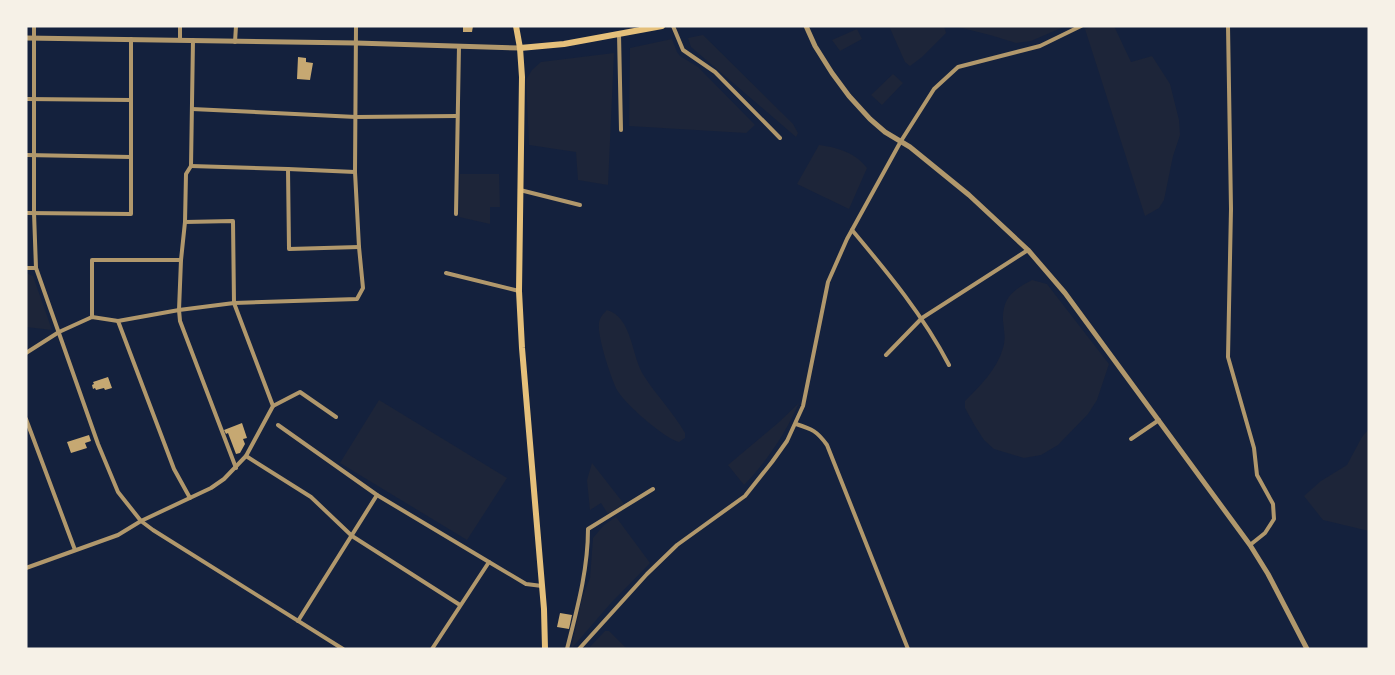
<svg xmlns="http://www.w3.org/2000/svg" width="1395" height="675" font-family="Commissioner,sans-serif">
  <rect width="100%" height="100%" fill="#14213d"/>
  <!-- green -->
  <g fill="#1d2539">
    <path d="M889 26H944L946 33 922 57 910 66 905 62Z"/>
    <path d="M954 26H1066L1031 41 1016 43 990 35Z"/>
    <path d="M1093 26H1114L1131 62 1152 56 1170 84 1179 120 1180 135 1173 156 1164 200 1159 208 1145 216 1085 29Z"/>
    <path d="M857 29 862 39 840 51 832 40Z"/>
    <path d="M703 35 793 124 798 133 796 137 691 47 688 38Z"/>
    <path d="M672 39 677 52 680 56 698 67 755 125 746 133 629 126 630 48Z"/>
    <path d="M614 53 608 185 578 180 576 152 529 145 526 80 532 70 541 62Z"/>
    <path d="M893 74 903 83 882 105 871 95Z"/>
    <path d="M819 145C839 148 854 152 867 168L849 209 797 184Z"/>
    <path d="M460 174H499L500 207H490V224L459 217Z"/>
    <path d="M26 273 33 276 52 330 26 327Z"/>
    <path d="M1032 280 1047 284 1109 364 1097 400 1088 414 1058 445 1041 455 1024 458 994 449 984 440 975 426 965 408V401C981 385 997 369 1003 348 1006 338 1004 331 1003 321 1002 298 1013 290 1032 280Z"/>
    <path d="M607 310C633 318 631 356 644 376 656 395 673 412 685 433V438L679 442C664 438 625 404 617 390 611 378 597 336 599 323 600 317 603 314 607 310Z"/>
    <path d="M379 400 507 478 467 540 340 463Z"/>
    <path d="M799 403C785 434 768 460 744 485L728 465 778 423Z"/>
    <path d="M1369 429V531L1323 520 1304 496 1321 481 1347 465 1362 437Z"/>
    <path d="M592 463 624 504 608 514 601 503 590 510 587 480Z"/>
    <path d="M616 517 650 563 610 604 571 649 582 598 590 578 593 538 604 525Z"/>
    <path d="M605 631H609L627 649H588Z"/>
  </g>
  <!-- building -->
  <g fill="#c6a872">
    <path d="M463 26H473L472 32H463Z"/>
    <path d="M298 57 306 58V62L313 63 310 80 297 79Z"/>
    <path d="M108 377 112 388 105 390 104 388 96 390 95 388 93 389 92 385 94 384 93 382Z"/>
    <path d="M242 423 247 438 243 439 245 444 240 453 236 454 228 433 226 434 224 430Z"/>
    <path d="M89 435 91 441 85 443 87 448 71 453 67 442Z"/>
    <path d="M560 613 572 615 569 629 557 627Z"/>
  </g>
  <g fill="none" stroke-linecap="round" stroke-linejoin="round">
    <!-- minor -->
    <g stroke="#b1986c" stroke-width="4">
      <path d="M34 26V213L36 268 98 444 118 492 141 521 153 530 343 649"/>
      <path d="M673 26 683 50 715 72 780 138"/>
      <path d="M1228 26 1231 209 1228 357 1254 448 1257 475 1273 504 1274 519 1265 533 1250 545"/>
      <path d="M619 34 621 130"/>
      <path d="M180 40V26"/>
      <path d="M193 40 191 166 186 174 185 222 181 260 179 310 180 321 236 468"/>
      <path d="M235 42 236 26"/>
      <path d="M26 99 131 100"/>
      <path d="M192 109 356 117 457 116"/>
      <path d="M26 155 131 157"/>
      <path d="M191 166 288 169 355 172"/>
      <path d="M288 169 289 249 359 247"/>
      <path d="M520 190 580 205"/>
      <path d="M26 213 131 214V39"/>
      <path d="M456 214 459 46"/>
      <path d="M185 222 233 221 234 303 273 406"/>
      <path d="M852 230C888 273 923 315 949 365"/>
      <path d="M26 268H36"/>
      <path d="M446 273 519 291"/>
      <path d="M92 317V260H181"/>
      <path d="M118 321 174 469 190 498"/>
      <path d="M26 353 59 332 92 317 118 321 179 310 234 303 357 299 363 288 359 247 355 172 356 26"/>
      <path d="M886 355 922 318 1028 250"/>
      <path d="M26 419 75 550"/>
      <path d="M796 424C812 429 817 431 827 445L908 649"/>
      <path d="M278 425 377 495 489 562 432 649"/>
      <path d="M1131 439 1159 420"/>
      <path d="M246 456 311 497 352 536 460 605"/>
      <path d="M489 562 526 584 542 586"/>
      <path d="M26 568 118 535 141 521 211 488 224 479 246 456 273 406 300 392 336 417"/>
      <path d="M298 621 377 495"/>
      <path d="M567 649C577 609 588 570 588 529L653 489"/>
      <path d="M579 649 647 574 677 545 745 496 772 462 787 441 803 406 828 282 847 239 901 141 934 89 958 67 1040 46 1081 26"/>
    </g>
    <!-- tertiary -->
    <g stroke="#b1986c" stroke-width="5">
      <path d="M806 26 815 46 832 73 849 96 870 119 885 132 910 147 969 195 1028 250 1065 293 1250 545 1268 574 1307 649"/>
      <path d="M26 38 356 43 520 48"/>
    </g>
    <!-- primary -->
    <path stroke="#e5c07b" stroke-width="6" d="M520 48 564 44 662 26"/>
    <!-- trunk -->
    <path stroke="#e5c07b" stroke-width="6" d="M516 26 520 48 522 77 519 291 522 348 544 609 545 649"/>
  </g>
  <!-- border -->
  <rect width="1395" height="675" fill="none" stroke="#f6f1e7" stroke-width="55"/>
</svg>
